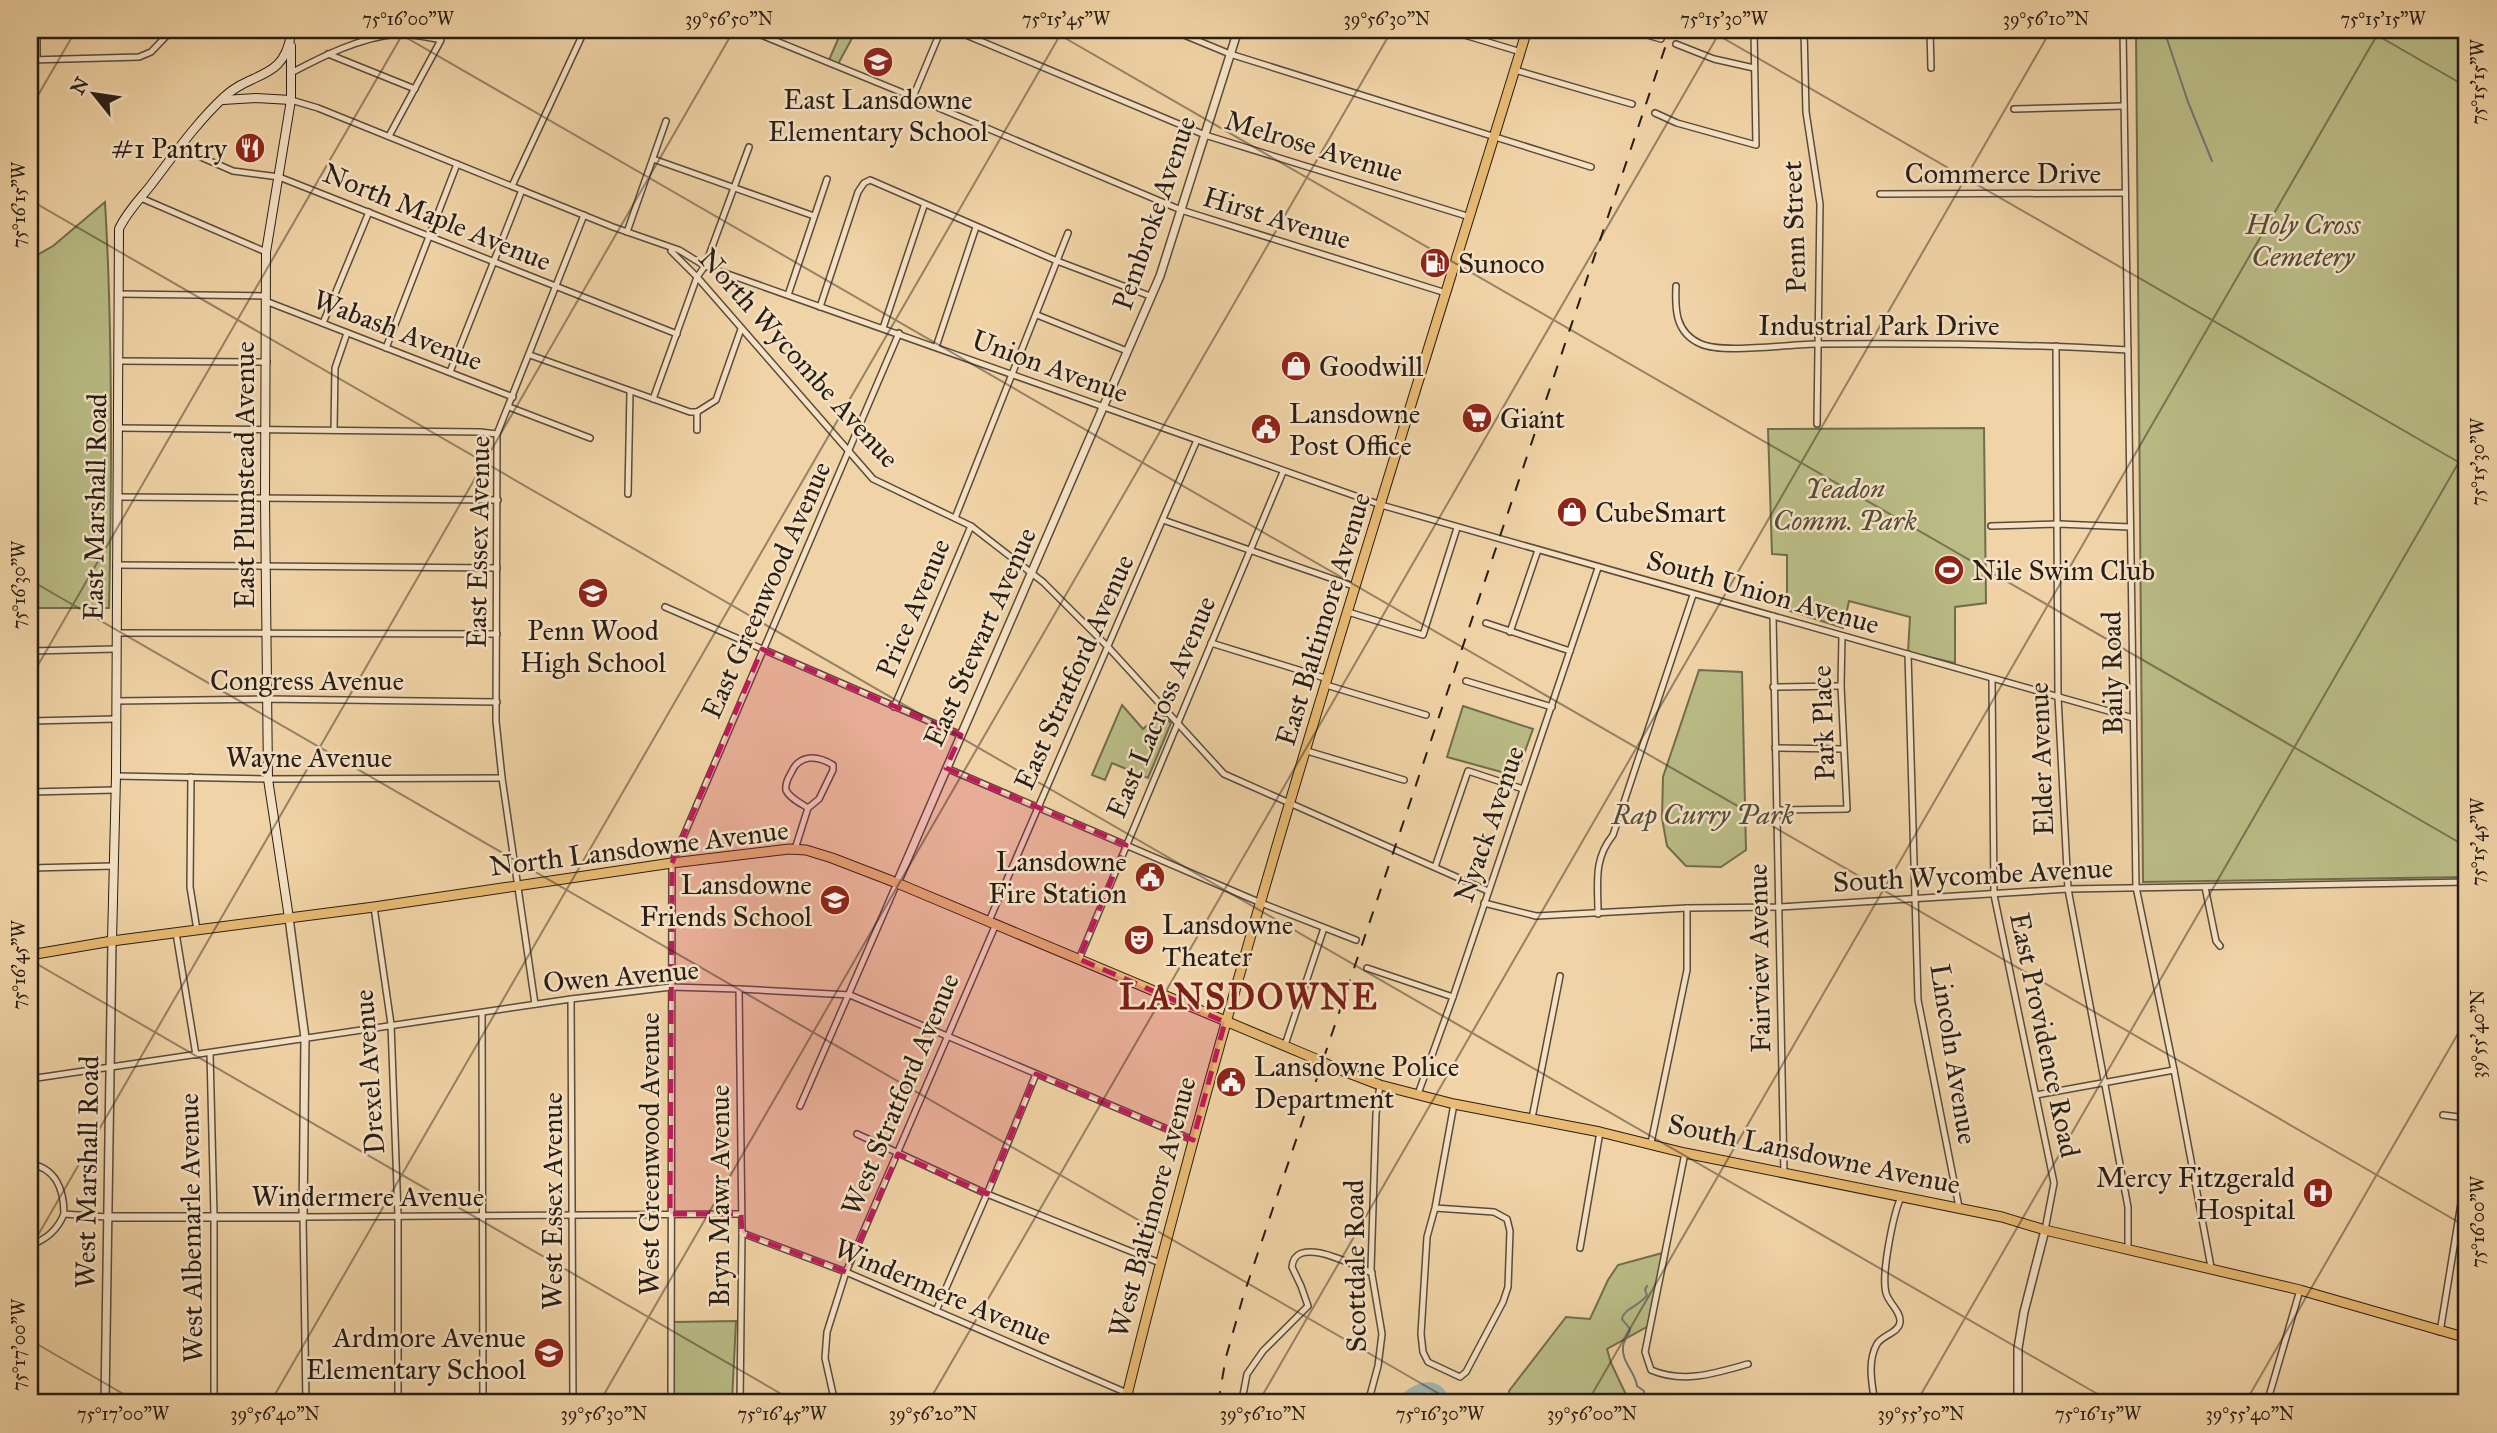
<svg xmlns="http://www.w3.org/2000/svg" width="2497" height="1433" font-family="'IM FELL Great Primer',serif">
  <rect width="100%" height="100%" fill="#f0d3a6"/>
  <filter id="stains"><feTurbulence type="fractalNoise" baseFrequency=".00286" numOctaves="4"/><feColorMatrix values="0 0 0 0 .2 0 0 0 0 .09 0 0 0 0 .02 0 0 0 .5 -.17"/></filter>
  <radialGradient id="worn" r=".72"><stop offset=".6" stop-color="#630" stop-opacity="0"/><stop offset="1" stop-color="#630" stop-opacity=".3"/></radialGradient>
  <!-- green -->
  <g fill="#babc86" stroke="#706d4e" stroke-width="2">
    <path d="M842 30 856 31 838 64 829 60Z"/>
    <path d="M2136 30H2467V877L2143 882Z"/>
    <path d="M105 202C113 337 112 473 109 608H30V259L53 246Z"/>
    <path d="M1984 428 1986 603 1955 607V663L1908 652 1910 617 1849 601 1843 628 1787 610V555L1772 554 1768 429Z"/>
    <path d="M1699 670 1742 672 1746 850 1721 867 1686 866 1667 846 1662 818 1663 777Z"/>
    <path d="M1122 705 1143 729 1161 713 1171 723 1148 778 1112 763 1105 780 1092 775Z"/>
    <path d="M1463 706 1533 729 1516 776 1447 757Z"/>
    <path d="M1666 1252 1652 1324 1607 1349 1611 1363 1630 1403H1510L1509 1391 1566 1317 1590 1319 1608 1280 1618 1265Z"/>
    <path d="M736 1321 732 1401 673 1403V1322Z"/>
  </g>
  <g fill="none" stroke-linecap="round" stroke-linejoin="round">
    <!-- stream -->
    <g stroke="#707974" stroke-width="2">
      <path d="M2164 30 2188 102 2212 161"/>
      <path d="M1642 1403 1644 1391 1637 1386C1635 1371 1621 1362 1623 1346 1624 1340 1629 1335 1630 1329L1622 1319C1624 1308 1640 1306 1647 1295L1645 1290 1647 1286"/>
    </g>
    <!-- river -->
    <g stroke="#a0b5b3" stroke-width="10">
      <path d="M1400 1403C1414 1388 1436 1377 1446 1403"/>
      <path d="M1710 1403H1727"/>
    </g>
    <!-- minor casing -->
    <g stroke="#594b3a" stroke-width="8">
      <g id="minor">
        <path d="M749 30 913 97 1181 210 1446 293"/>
        <path d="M954 30 1205 135 1470 217"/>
        <path d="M1172 30 1230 54 1591 167"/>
        <path d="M1448 30 1521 52"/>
        <path d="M1630 30 1661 39 1664 30"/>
        <path d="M1804 30 1806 112 1820 204 1817 424"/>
        <path d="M1930 30 1931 68"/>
        <path d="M2123 30 2136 887 2174 1070 2211 1267"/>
        <path d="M1676 44 1714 59 1754 68"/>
        <path d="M328 54 415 89"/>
        <path d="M30 60 139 57 151 52 172 30"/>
        <path d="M37 60V30"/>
        <path d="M1515 70 1632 104"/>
        <path d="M291 73C323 56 359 38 396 34 410 33 426 37 441 40L389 136"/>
        <path d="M913 97 941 30"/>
        <path d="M291 100 318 108 613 227 679 250 705 266 1381 505 2133 718"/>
        <path d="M2014 109 2124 106"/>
        <path d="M1655 113 1677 123 1756 145 1754 30"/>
        <path d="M180 148 233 171 279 177 677 334"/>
        <path d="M653 159 814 216"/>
        <path d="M512 186 581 38"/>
        <path d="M1880 194 2125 193"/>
        <path d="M141 198 266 252"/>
        <path d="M627 232 666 121"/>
        <path d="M671 251 697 277 873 479 971 526 1043 582 1108 647 1224 774 1488 891"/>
        <path d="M1676 286C1675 309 1675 333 1701 344 1723 354 1790 344 1818 344 1921 343 2025 344 2128 350"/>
        <path d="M119 294 266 296"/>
        <path d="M788 295 827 179"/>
        <path d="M268 302 513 397"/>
        <path d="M820 307 858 192 864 183 870 180 1057 261 1150 296"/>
        <path d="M1037 315 1127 351"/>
        <path d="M323 323 369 212"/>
        <path d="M883 328 924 206"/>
        <path d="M2056 346 2058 697 2068 889 2128 1207V1248"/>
        <path d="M936 347 976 227"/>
        <path d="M386 348 457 164"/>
        <path d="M530 355 690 412H697"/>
        <path d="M120 361 267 362"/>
        <path d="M450 372 522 190"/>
        <path d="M653 399 697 277 705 266 749 147"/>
        <path d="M509 407 590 438"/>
        <path d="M697 412 716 400 741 329"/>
        <path d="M697 412V430"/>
        <path d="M119 428 480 432 497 434"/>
        <path d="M334 430 335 368 347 333"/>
        <path d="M628 494 630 392"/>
        <path d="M118 497 498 500"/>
        <path d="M955 518 1068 233"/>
        <path d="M1163 520 1356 587"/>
        <path d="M1991 526 2059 524 2130 527"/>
        <path d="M116 565 497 568"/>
        <path d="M665 607 961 735"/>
        <path d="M1348 612 1423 635 1457 528"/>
        <path d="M1773 616 1784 1174"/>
        <path d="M1486 623 1570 651"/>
        <path d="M1510 632 1538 550"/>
        <path d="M116 633 497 634"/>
        <path d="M1211 643 1328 679"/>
        <path d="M30 651 116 649"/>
        <path d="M1908 654 1918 1000 1959 1207"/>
        <path d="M1992 679 1994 895 2054 1183 2045 1230"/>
        <path d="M1466 681 1552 707"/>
        <path d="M1326 685 1426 715"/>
        <path d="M1773 687 1841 686"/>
        <path d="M116 701 266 699 497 702"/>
        <path d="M894 707 971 526"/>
        <path d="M30 721 116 719"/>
        <path d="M1775 748 1843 749"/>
        <path d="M1307 751 1404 780"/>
        <path d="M946 768 1261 903 1356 940"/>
        <path d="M116 776 268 779 502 778"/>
        <path d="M191 777 190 887 197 930"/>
        <path d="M30 792 115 790"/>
        <path d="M1777 810 1847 809 1841 686 1842 636"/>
        <path d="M795 849 808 808 819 799 833 770V765C817 755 799 754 791 773 788 778 785 784 786 790 789 798 802 804 808 808"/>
        <path d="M1435 867 1468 771 1523 789"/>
        <path d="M30 868 114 866"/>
        <path d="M2205 887 2216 941 2220 946"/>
        <path d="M1484 903 1536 916 1687 908 1780 907 2068 889 2467 882"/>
        <path d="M374 907 391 1024 398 1215V1403"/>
        <path d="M1598 914C1598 882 1593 860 1613 835L1693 595"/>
        <path d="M989 921 1197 440"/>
        <path d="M176 933 196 1055"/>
        <path d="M1079 959 1283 472"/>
        <path d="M1367 968 1453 997"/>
        <path d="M739 989 742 1233 740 1403"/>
        <path d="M571 999 573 1403"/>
        <path d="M535 1004 502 778 496 721 497 434 584 215"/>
        <path d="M482 1013 483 1403"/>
        <path d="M1285 1045 1324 928"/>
        <path d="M210 1053 214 1216V1403"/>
        <path d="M30 1079 571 999 671 987 739 989 850 995 1193 1140"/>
        <path d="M1418 1094 1453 997 1598 568"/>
        <path d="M2036 1095 2174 1070"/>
        <path d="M800 1106 897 883"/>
        <path d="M2443 1115 2467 1118"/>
        <path d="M1532 1118 1560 976"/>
        <path d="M857 1134 987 1194 1160 1263"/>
        <path d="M1651 1143 1687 970V908"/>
        <path d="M1685 1153 1645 1352 1651 1370C1684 1384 1716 1373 1748 1364"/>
        <path d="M30 1164C56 1168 64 1190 64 1214L107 1217"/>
        <path d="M1435 1208 1494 1212 1507 1219 1510 1231 1508 1287 1503 1302 1466 1372 1460 1377 1428 1362 1423 1352 1421 1334 1427 1237 1435 1208 1454 1104"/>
        <path d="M742 1233 846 1272 1127 1393"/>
        <path d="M30 1245C46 1240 57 1231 64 1214"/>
        <path d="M1580 1248 1600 1132"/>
        <path d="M936 1311 987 1194 1036 1074"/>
        <path d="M2440 1332 2467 1167"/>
        <path d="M1243 1395 1247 1374 1263 1351 1308 1306 1301 1286 1292 1267C1295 1233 1355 1266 1372 1273"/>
        <path d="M306 1403 303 1217 741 1214"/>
        <path d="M671 1403 672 863 899 333"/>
        <path d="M835 1403 825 1358 827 1332 846 1272 996 924"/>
        <path d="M1368 1403 1378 1366 1382 1334 1371 1269 1376 1114 1380 1085"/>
        <path d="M1875 1403C1872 1385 1867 1361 1877 1344 1882 1335 1899 1333 1900 1322 1901 1311 1889 1304 1886 1293 1881 1275 1893 1215 1901 1197"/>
        <path d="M2267 1403 2300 1290"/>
      </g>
    </g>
    <!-- tertiary casing -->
    <g stroke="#594b3a" stroke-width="10">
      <g id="tertiary">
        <path d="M897 883 1160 276 1238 30"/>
        <path d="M107 1217H303L305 1038 289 918"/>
        <path d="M105 1403 112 941"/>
        <path d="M2018 1403V1348L2024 1312 2045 1230"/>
      </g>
    </g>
    <!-- secondary casing -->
    <g stroke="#271e16" stroke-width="10">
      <g id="secondary">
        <path d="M223 100 256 98 291 100"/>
        <path d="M289 918 268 779 265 500 266 252 291 100V46"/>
        <path d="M112 941 116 776 119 229C126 213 140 199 151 185 174 155 196 123 224 97 251 71 284 81 291 34"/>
      </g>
    </g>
    <!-- primary casing -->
    <g stroke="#271e16" stroke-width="11">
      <g id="primary">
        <path d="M30 955 112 941 374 907 672 863 789 849 806 850 832 858 897 883 1316 1059"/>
        <path d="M1333 1067 1380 1085 1454 1104 1600 1132 1685 1153 2002 1217 2045 1230 2300 1290 2467 1338"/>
        <path d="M1125 1403C1239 940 1387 486 1527 30"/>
      </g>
    </g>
    <!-- minor -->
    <use href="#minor" stroke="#f5e2c5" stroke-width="5"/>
    <!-- tertiary -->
    <use href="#tertiary" stroke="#f5e2c5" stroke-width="7"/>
    <!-- secondary -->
    <use href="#secondary" stroke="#f5e2c5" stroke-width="8"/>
    <!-- primary -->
    <use href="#primary" stroke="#e8ba73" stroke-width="9"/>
    <!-- rail -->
    <path stroke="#271e16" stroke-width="2" stroke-dasharray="12 12" stroke-linecap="butt" d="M1218 1403 1226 1357 1243 1297 1671 30"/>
    <!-- primary-bridge casing -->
    <g stroke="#271e16" stroke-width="11" stroke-linecap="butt">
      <path id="primary-bridge" d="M1316 1059 1333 1067"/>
    </g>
    <!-- primary-bridge -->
    <use href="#primary-bridge" stroke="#e8ba73" stroke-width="9"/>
  </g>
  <!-- marked area -->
  <path fill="#c2185b" fill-opacity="0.2" stroke="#c2185b" stroke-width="5" stroke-dasharray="14 9" stroke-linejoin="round" d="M762 649 961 735 946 768 1126 845 1079 959 1225 1022 1193 1140 1036 1074 987 1194 898 1154 846 1272 742 1233 741 1214H670L672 863Z"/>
  <!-- ticks -->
  <path fill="none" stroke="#271e16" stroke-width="2" stroke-opacity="0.45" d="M393 30 2467 1227M1051 30 2467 847M1709 30 2467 467M2368 30 2467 87M30 109 76 30M30 200 2113 1403M30 580 1455 1403M30 679 405 30M30 960 797 1403M30 1249 734 30M30 1340 139 1403M270 1403 1063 30M599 1403 1392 30M928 1403 1721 30M1258 1403 2051 30M1587 1403 2380 30M1916 1403 2467 448M2245 1403 2467 1018"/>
  <!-- icons -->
  <defs>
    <g id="school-disc" transform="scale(1.575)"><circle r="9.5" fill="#8f2418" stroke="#f5e2c5"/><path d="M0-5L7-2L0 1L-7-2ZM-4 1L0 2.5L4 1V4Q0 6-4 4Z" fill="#fff"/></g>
    <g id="restaurant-disc" transform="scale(1.575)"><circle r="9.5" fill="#8f2418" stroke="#f5e2c5"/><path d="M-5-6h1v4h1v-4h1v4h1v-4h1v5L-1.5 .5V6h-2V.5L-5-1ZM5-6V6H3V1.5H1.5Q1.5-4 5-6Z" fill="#fff"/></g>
    <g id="fuel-disc" transform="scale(1.575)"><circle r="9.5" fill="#8f2418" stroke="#f5e2c5"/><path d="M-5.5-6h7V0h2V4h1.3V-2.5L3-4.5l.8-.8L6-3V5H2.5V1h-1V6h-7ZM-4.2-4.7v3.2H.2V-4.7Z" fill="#fff"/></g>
    <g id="shop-disc" transform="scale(1.575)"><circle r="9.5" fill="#8f2418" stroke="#f5e2c5"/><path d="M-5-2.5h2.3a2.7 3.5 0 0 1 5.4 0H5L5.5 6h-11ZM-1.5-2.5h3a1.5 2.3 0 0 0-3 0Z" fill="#fff"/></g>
    <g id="supermarket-disc" transform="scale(1.575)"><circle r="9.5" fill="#8f2418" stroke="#f5e2c5"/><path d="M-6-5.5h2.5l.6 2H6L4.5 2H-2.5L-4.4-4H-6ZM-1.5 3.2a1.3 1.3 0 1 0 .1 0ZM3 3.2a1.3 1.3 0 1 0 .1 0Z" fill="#fff"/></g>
    <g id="civic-disc" transform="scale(1.575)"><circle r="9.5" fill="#8f2418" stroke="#f5e2c5"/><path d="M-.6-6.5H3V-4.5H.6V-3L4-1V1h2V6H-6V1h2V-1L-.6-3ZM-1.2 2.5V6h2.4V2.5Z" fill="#fff"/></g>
    <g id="stadium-disc" transform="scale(1.575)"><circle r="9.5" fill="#8f2418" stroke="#f5e2c5"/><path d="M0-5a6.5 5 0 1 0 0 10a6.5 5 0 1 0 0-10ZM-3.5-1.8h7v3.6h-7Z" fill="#fff"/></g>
    <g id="theatre-disc" transform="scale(1.575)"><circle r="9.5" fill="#8f2418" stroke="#f5e2c5"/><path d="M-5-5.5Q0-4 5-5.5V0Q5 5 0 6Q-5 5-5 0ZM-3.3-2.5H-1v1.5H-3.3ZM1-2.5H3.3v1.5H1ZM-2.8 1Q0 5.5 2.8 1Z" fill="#fff"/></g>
    <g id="hospital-disc" transform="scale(1.575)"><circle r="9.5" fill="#8f2418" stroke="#f5e2c5"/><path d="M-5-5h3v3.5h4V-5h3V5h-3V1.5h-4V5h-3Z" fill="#fff"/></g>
  </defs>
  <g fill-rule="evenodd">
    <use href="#school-disc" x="878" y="62"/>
    <use href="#restaurant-disc" x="250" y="148"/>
    <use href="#fuel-disc" x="1435" y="263"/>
    <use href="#shop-disc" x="1296" y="366"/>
    <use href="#supermarket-disc" x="1477" y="418"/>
    <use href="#civic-disc" x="1266" y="429"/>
    <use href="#shop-disc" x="1572" y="512"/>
    <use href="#stadium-disc" x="1949" y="570"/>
    <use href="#school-disc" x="593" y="593"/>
    <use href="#civic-disc" x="1150" y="877"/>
    <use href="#school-disc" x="835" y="900"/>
    <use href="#theatre-disc" x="1139" y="940"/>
    <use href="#civic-disc" x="1231" y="1082"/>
    <use href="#hospital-disc" x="2318" y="1193"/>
    <use href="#school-disc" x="549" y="1353"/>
  </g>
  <g text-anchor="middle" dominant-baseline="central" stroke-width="5" stroke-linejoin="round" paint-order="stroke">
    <!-- poi labels -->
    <g font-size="28" fill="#271e16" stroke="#f5e2c5" text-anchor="start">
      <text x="878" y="99" text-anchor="middle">East Lansdowne<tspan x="878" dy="32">Elementary School</tspan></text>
      <text x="227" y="148" text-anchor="end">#1 Pantry</text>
      <text x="1458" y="263">Sunoco</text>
      <text x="1319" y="366">Goodwill</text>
      <text x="1289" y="413">Lansdowne<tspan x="1289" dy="32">Post Office</tspan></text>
      <text x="1500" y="418">Giant</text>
      <text x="1595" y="512">CubeSmart</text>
      <text x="1972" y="570">Nile Swim Club</text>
      <text x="593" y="630" text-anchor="middle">Penn Wood<tspan x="593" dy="32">High School</tspan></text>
      <text x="1127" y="861" text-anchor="end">Lansdowne<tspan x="1127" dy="32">Fire Station</tspan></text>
      <text x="812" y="884" text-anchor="end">Lansdowne<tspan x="812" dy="32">Friends School</tspan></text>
      <text x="1162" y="924">Lansdowne<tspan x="1162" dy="32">Theater</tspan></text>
      <text x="1254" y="1066">Lansdowne Police<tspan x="1254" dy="32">Department</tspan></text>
      <text x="2295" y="1177" text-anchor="end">Mercy Fitzgerald<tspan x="2295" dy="32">Hospital</tspan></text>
      <text x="526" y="1337" text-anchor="end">Ardmore Avenue<tspan x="526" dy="32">Elementary School</tspan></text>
    </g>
    <!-- street labels -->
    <g font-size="28" fill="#271e16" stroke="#f5e2c5">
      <text transform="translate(1314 146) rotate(17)">Melrose Avenue</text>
      <text x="2003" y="173">Commerce Drive</text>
      <text transform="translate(1154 213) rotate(-71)">Pembroke Avenue</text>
      <text transform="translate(437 217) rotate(22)">North Maple Avenue</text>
      <text transform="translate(1277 218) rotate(17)">Hirst Avenue</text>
      <text transform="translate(1794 227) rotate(-92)">Penn Street</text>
      <text x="1879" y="325">Industrial Park Drive</text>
      <text transform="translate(398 330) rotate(21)">Wabash Avenue</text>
      <text transform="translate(799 358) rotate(48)">North Wycombe Avenue</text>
      <text transform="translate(1050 366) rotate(20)">Union Avenue</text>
      <text transform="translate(244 475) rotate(-90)">East Plumstead Avenue</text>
      <text transform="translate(95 507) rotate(-89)">East Marshall Road</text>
      <text transform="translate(478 542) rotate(-89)">East Essex Avenue</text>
      <text transform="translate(766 590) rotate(-66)">East Greenwood Avenue</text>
      <text transform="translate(1763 592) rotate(16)">South Union Avenue</text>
      <text transform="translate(913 608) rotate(-67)">Price Avenue</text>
      <text transform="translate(1323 619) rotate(-73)">East Baltimore Avenue</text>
      <text transform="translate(980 637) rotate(-66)">East Stewart Avenue</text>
      <text transform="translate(1074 672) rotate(-66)">East Stratford Avenue</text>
      <text transform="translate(2112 673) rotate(-91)">Baily Road</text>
      <text x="307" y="680">Congress Avenue</text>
      <text transform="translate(1161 707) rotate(-67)">East Lacross Avenue</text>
      <text transform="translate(1823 723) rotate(-92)">Park Place</text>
      <text x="309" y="757">Wayne Avenue</text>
      <text transform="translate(2041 759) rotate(-92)">Elder Avenue</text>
      <text transform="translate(1489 824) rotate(-71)">Nyack Avenue</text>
      <text transform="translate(639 848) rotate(-7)">North Lansdowne Avenue</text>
      <text transform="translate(1973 875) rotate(-3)">South Wycombe Avenue</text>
      <text transform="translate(1759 958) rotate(-91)">Fairview Avenue</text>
      <text transform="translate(621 976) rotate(-5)">Owen Avenue</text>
      <text transform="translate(2045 1035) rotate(78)">East Providence Road</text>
      <text transform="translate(1954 1054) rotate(81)">Lincoln Avenue</text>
      <text transform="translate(369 1072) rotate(-94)">Drexel Avenue</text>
      <text transform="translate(900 1094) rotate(-67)">West Stratford Avenue</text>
      <text transform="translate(649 1154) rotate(-90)">West Greenwood Avenue</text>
      <text transform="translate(1814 1154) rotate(12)">South Lansdowne Avenue</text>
      <text transform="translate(87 1172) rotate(-89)">West Marshall Road</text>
      <text x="368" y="1196">Windermere Avenue</text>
      <text transform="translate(719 1196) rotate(-90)">Bryn Mawr Avenue</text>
      <text transform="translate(552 1201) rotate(-90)">West Essex Avenue</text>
      <text transform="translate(1152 1207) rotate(-75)">West Baltimore Avenue</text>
      <text transform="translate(191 1228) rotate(-91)">West Albemarle Avenue</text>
      <text transform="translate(1355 1266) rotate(-91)">Scottdale Road</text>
      <text transform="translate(943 1292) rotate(23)">Windermere Avenue</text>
    </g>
    <!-- park labels -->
    <g font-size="28" font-style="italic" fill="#534d38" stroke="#f5e2c5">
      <text x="2303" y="224">Holy Cross<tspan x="2303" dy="32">Cemetery</tspan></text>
      <text x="1845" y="488">Yeadon<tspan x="1845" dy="32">Comm. Park</tspan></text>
      <text x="1703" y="814">Rap Curry Park</text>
    </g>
    <!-- district labels -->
    <g font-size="35" font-weight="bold" letter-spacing="2" fill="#7a1f14" stroke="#f5e2c5">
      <text x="1249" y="997">LANSDOWNE</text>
    </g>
  </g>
  <!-- margin -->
  <rect width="2497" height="1433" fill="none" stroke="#f0d3a6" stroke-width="77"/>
  <!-- north arrow -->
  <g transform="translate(94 94) rotate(300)" stroke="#f5e2c5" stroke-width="5" paint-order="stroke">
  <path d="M0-5L12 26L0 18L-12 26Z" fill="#271e16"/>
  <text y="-10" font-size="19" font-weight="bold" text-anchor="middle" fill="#271e16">N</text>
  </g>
  <rect x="38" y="38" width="2420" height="1356" fill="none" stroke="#271e16" stroke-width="2.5"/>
  <g font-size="18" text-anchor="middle" fill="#271e16">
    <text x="408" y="25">75°16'00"W</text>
    <text x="729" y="25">39°56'50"N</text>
    <text x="1066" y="25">75°15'45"W</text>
    <text x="1387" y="25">39°56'30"N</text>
    <text x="1724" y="25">75°15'30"W</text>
    <text x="2046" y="25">39°56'10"N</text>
    <text x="2383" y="25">75°15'15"W</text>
    <text transform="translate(2478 82) rotate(-90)" y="6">75°15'15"W</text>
    <text transform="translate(19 205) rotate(-90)" y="6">75°16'15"W</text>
    <text transform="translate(2478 462) rotate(-90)" y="6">75°15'30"W</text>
    <text transform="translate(19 585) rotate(-90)" y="6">75°16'30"W</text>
    <text transform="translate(2478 842) rotate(-90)" y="6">75°15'45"W</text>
    <text transform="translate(19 965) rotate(-90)" y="6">75°16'45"W</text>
    <text transform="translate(2478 1034) rotate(-90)" y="6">39°55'40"N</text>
    <text transform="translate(2478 1222) rotate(-90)" y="6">75°16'00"W</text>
    <text transform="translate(19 1345) rotate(-90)" y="6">75°17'00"W</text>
    <text x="123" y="1420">75°17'00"W</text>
    <text x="275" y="1420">39°56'40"N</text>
    <text x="604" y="1420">39°56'30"N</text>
    <text x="782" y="1420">75°16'45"W</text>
    <text x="933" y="1420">39°56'20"N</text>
    <text x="1263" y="1420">39°56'10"N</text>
    <text x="1440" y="1420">75°16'30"W</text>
    <text x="1592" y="1420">39°56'00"N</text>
    <text x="1921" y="1420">39°55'50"N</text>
    <text x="2098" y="1420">75°16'15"W</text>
    <text x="2250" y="1420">39°55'40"N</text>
  </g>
  <rect width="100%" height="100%" filter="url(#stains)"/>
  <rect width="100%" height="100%" fill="url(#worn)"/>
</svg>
